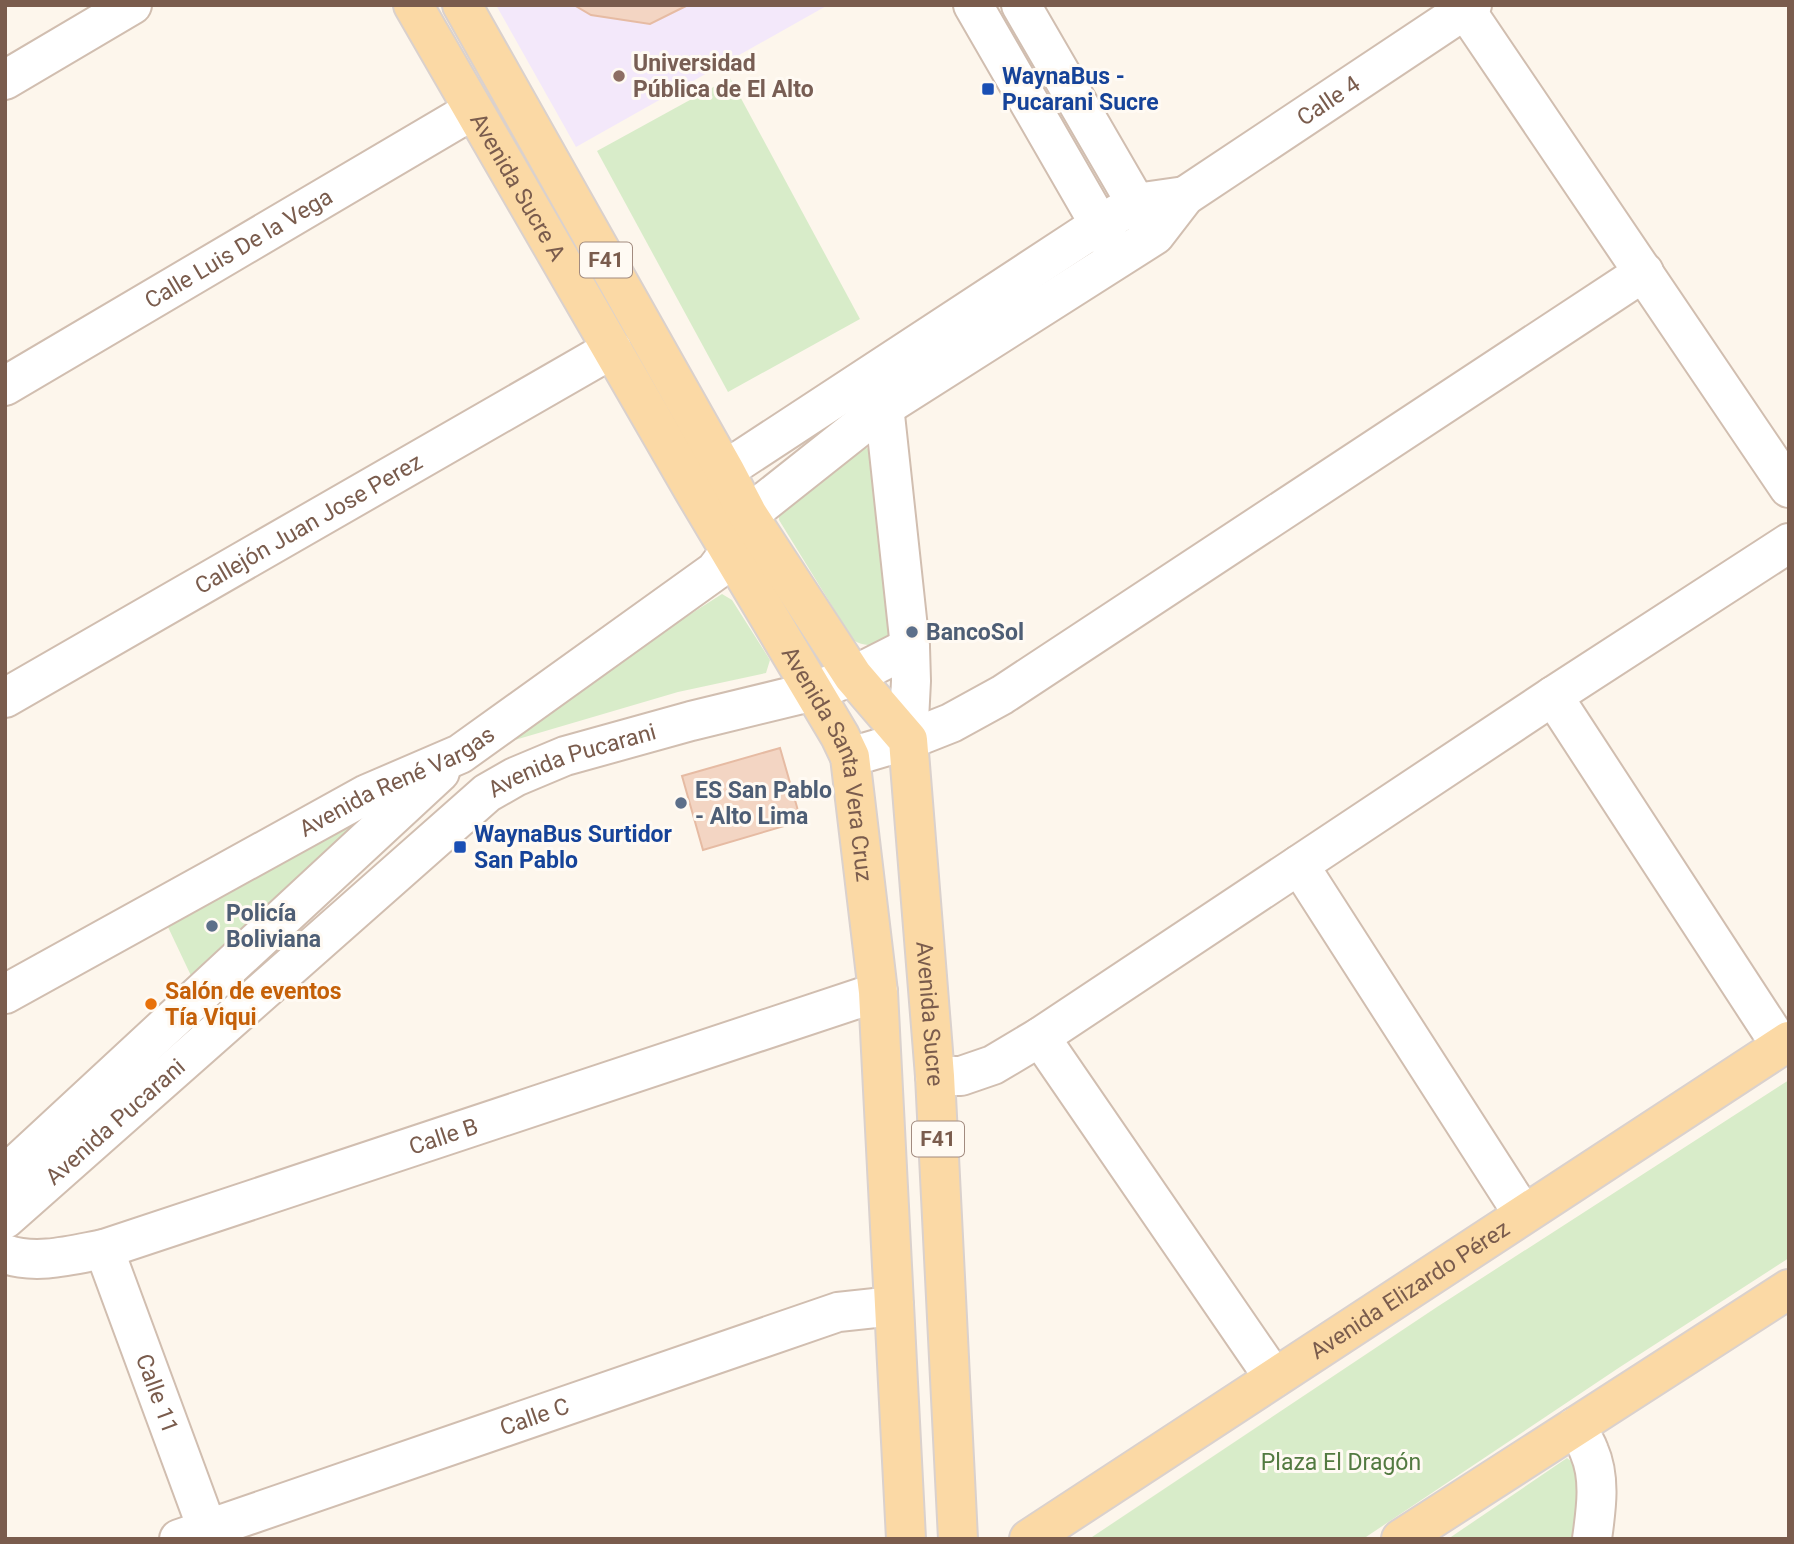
<svg xmlns="http://www.w3.org/2000/svg" width="1794" height="1544" font-family="Roboto,sans-serif">
  <rect width="100%" height="100%" fill="#fdf6ec"/>
  <!-- education -->
  <path fill="#f3e8fa" d="M496 5H828L576 147Z"/>
  <!-- green -->
  <g fill="#d8ecc9">
    <path d="M730 78 860 319 728 392 597 151Z"/>
    <path d="M859 446 870 449 890 633C879 645 868 649 853 640L779 520V507Z"/>
    <path d="M722 594 732 600 770 660 766 673 678 692 508 742 502 734Z"/>
    <path d="M384 793 385 807 194 982 167 925Z"/>
    <path d="M1789 1080V1258L1620 1367 1363 1539H1089L1437 1307Z"/>
    <path d="M1567 1458 1580 1468 1572 1539H1448Z"/>
  </g>
  <!-- building -->
  <g fill="#f3d5c3" stroke="#e6bba3" stroke-width="2">
    <path d="M574 5H688L650 24 591 15Z"/>
    <path d="M780 748 801 821 703 850 682 776Z"/>
  </g>
  <g fill="none" stroke-linecap="round" stroke-linejoin="round">
    <!-- minor casing -->
    <g stroke="#d1beb0" stroke-width="42">
      <g id="minor">
        <path d="M973 5 1112 246"/>
        <path d="M1021 5 1148 224"/>
        <path d="M1465 9 1789 488"/>
        <path d="M5 80 132 5"/>
        <path id="s1" d="M5 386 473 110"/>
        <path d="M882 387 910 647 911 681 908 740"/>
        <path d="M698 488 1099 225 1136 203 1185 196"/>
        <path d="M1553 696 1781 1046"/>
        <path id="s2" d="M5 698 612 349"/>
        <path d="M850 757 908 740 951 723 1002 695 1644 272"/>
        <path d="M1299 865 1523 1214"/>
        <path id="s3" d="M5 994 367 794 460 754 715 571 730 551 748 515 883 408 1155 235 1185 196 1472 5"/>
        <path d="M1040 1037 1274 1378"/>
        <path d="M935 1076H961L993 1065 1040 1037 1553 696 1789 543"/>
        <path d="M5 1175 440 772"/>
        <path id="s4" d="M5 1219 487 793 515 777 565 756 691 721 814 691 853 676 910 647"/>
        <path id="s5" d="M104 1249 211 1539"/>
        <path id="s6" d="M5 1254C37 1265 72 1255 104 1249L878 992"/>
        <path d="M1575 1427C1580 1434 1586 1442 1589 1451 1601 1478 1596 1510 1592 1539"/>
        <path id="s7" d="M179 1539 838 1312 894 1306"/>
      </g>
    </g>
    <!-- major casing -->
    <g stroke="#dad1cd" stroke-width="42">
      <g id="major">
        <path id="s8" d="M413 5 694 491 840 736 850 757 878 992 906 1539"/>
        <path id="s9" d="M462 5 725 471 748 515 853 676 908 740 935 1076 958 1539"/>
        <path id="s10" d="M1029 1539 1789 1041"/>
        <path d="M1401 1539 1789 1289"/>
      </g>
    </g>
    <!-- minor -->
    <use href="#minor" stroke="#fff" stroke-width="38"/>
    <!-- major -->
    <use href="#major" stroke="#fbd9a5" stroke-width="38"/>
  </g>
  <!-- markers -->
  <circle fill="#8d6e63" stroke="#fffaf3" stroke-width="2.5" cx="619" cy="76" r="7"/>
  <g fill="#1a4fb4" stroke="#fffaf3" stroke-width="2.5">
    <rect x="981" y="82" width="14" height="14" rx="3.5"/>
    <rect x="453" y="840" width="14" height="14" rx="3.5"/>
  </g>
  <g fill="#5c6f8a" stroke="#fffaf3" stroke-width="2.5">
    <circle cx="912" cy="632" r="7"/>
    <circle cx="681" cy="803" r="7"/>
    <circle cx="212" cy="926" r="7"/>
  </g>
  <circle fill="#e8710a" stroke="#fffaf3" stroke-width="2.5" cx="151" cy="1004" r="7"/>
  <g text-anchor="middle" dominant-baseline="central" stroke-width="6" stroke-linejoin="round" paint-order="stroke">
    <!-- shield labels -->
    <g fill="#fffaf3" stroke="#a28b7f" stroke-width="2">
      <rect x="580" y="242.5" width="52" height="35" rx="5"/>
      <rect x="912" y="1121.5" width="52" height="35" rx="5"/>
    </g>
    <g font-size="21" font-weight="bold" fill="#7a5c4d">
      <text x="606" y="260">F41</text>
      <text x="938" y="1139">F41</text>
    </g>
    <!-- education labels -->
    <g font-size="23" font-weight="bold" fill="#785e54" stroke="#fffaf3" text-anchor="start">
      <text x="633" y="63">Universidad<tspan x="633" dy="26">Pública de El Alto</tspan></text>
    </g>
    <!-- transit labels -->
    <g font-size="23" font-weight="bold" fill="#164399" stroke="#fffaf3" text-anchor="start">
      <text x="1002" y="76">WaynaBus -<tspan x="1002" dy="26">Pucarani Sucre</tspan></text>
      <text x="474" y="834">WaynaBus Surtidor<tspan x="474" dy="26">San Pablo</tspan></text>
    </g>
    <!-- street labels -->
    <g font-size="23" fill="#7a5c4d" stroke="#fffaf3">
      <text stroke="none"><textPath href="#s3" startOffset="1610">Calle 4</textPath></text>
      <text stroke="none"><textPath href="#s8" startOffset="210">Avenida Sucre A</textPath></text>
      <text stroke="none"><textPath href="#s1" startOffset="271">Calle Luis De la Vega</textPath></text>
      <text stroke="none"><textPath href="#s2" startOffset="350">Callejón Juan Jose Perez</textPath></text>
      <text stroke="none"><textPath href="#s4" startOffset="735">Avenida Pucarani</textPath></text>
      <text stroke="none"><textPath href="#s8" startOffset="870">Avenida Santa Vera Cruz</textPath></text>
      <text stroke="none"><textPath href="#s3" startOffset="446">Avenida René Vargas</textPath></text>
      <text stroke="none"><textPath href="#s9" startOffset="1136">Avenida Sucre</textPath></text>
      <text stroke="none"><textPath href="#s4" startOffset="147">Avenida Pucarani</textPath></text>
      <text stroke="none"><textPath href="#s6" startOffset="458">Calle B</textPath></text>
      <text stroke="none"><textPath href="#s10" startOffset="455">Avenida Elizardo Pérez</textPath></text>
      <text stroke="none"><textPath href="#s5" startOffset="154">Calle 11</textPath></text>
      <text stroke="none"><textPath href="#s7" startOffset="376">Calle C</textPath></text>
    </g>
    <!-- service labels -->
    <g font-size="23" font-weight="bold" fill="#4e5e75" stroke="#fffaf3" text-anchor="start">
      <text x="926" y="632">BancoSol</text>
      <text x="695" y="790">ES San Pablo<tspan x="695" dy="26">- Alto Lima</tspan></text>
      <text x="226" y="913">Policía<tspan x="226" dy="26">Boliviana</tspan></text>
    </g>
    <!-- food labels -->
    <g font-size="23" font-weight="bold" fill="#c56008" stroke="#fffaf3" text-anchor="start">
      <text x="165" y="991">Salón de eventos<tspan x="165" dy="26">Tía Viqui</tspan></text>
    </g>
    <!-- park labels -->
    <g font-size="23" fill="#537a41" stroke="#fffaf3">
      <text x="1341" y="1462">Plaza El Dragón</text>
    </g>
  </g>
  <!-- border -->
  <rect width="1794" height="1544" fill="none" stroke="#7a5c4d" stroke-width="14"/>
</svg>
